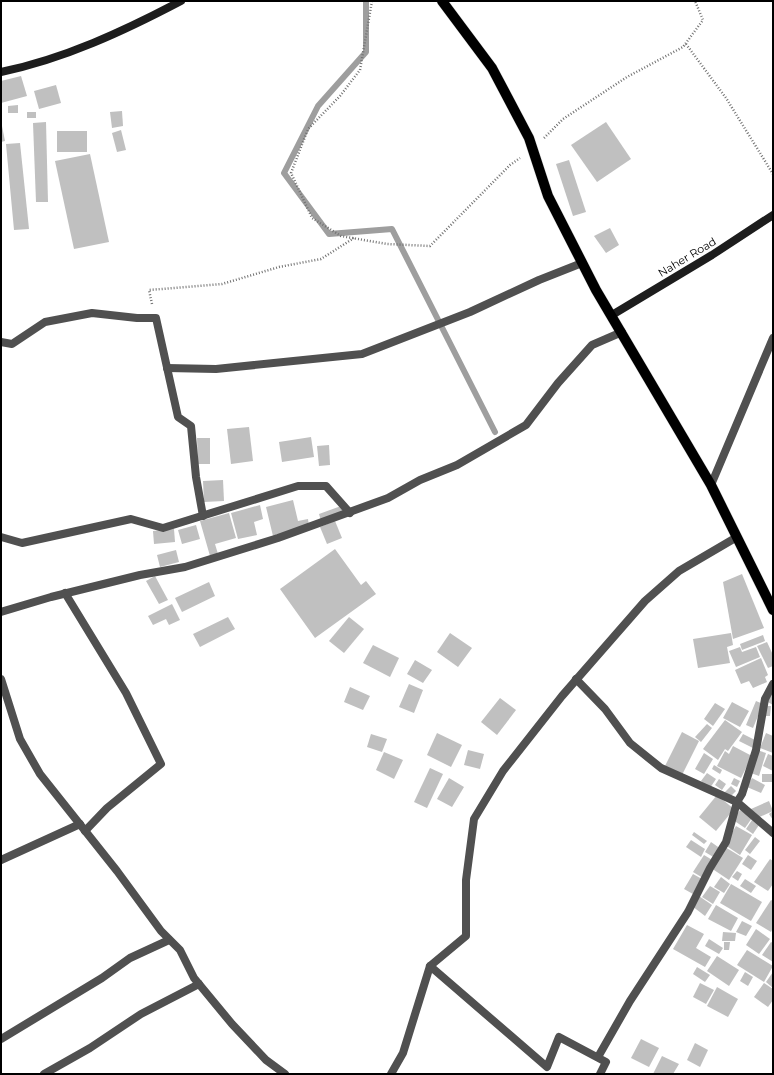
<svg xmlns="http://www.w3.org/2000/svg" width="774" height="1075" font-family="Montserrat,sans-serif">
  <rect width="100%" height="100%" fill="#fff"/>
  <g fill="none" stroke-linecap="round" stroke-linejoin="round">
    <!-- stream -->
    <path stroke="#9e9e9e" stroke-width="6" d="M366 1V52L318 106 284 173 329 234 392 229 495 432"/>
  </g>
  <!-- building -->
  <g fill="#c0c0c0">
    <path d="M21 76 27 96 1 103V81Z"/>
    <path d="M56 85 61 103 39 109 34 91Z"/>
    <path d="M18 105V113H8V106Z"/>
    <path d="M122 111 123 126 112 128 110 112Z"/>
    <rect x="27" y="112" width="9" height="6"/>
    <path d="M1 121 5 141 1 142Z"/>
    <path d="M46 122 48 202H36L33 123Z"/>
    <path d="M606 122 631 159 597 182 571 145Z"/>
    <path d="M121 130 126 150 117 152 112 133Z"/>
    <rect x="57" y="131" width="30" height="21"/>
    <path d="M20 143 29 229 14 230 6 144Z"/>
    <path d="M90 154 109 242 74 249 55 161Z"/>
    <path d="M569 160 586 212 573 216 556 164Z"/>
    <path d="M610 228 619 245 606 253 594 236Z"/>
    <path d="M249 427 253 461 231 464 227 429Z"/>
    <path d="M311 437 314 457 282 462 279 442Z"/>
    <path d="M197 438H210V464H198Z"/>
    <path d="M329 445 330 465 319 466 317 446Z"/>
    <path d="M223 480 224 501 204 502 203 481Z"/>
    <path d="M293 500 298 521 308 519 309 526 273 536 266 507Z"/>
    <path d="M260 505 263 519 254 522 257 535 238 539 231 513Z"/>
    <path d="M341 506 344 512 321 521 319 514Z"/>
    <path d="M229 513 236 538 215 544 218 554 210 556 200 521Z"/>
    <path d="M335 521 342 538 327 544 320 527Z"/>
    <path d="M196 525 200 539 182 544 178 530Z"/>
    <path d="M174 529 175 542 154 544 153 531Z"/>
    <path d="M335 549 361 585 366 581 376 594 315 638 280 589Z"/>
    <path d="M176 550 179 562 160 567 157 555Z"/>
    <path d="M742 574 764 628 733 639 723 582Z"/>
    <path d="M155 576 168 600 159 604 146 581Z"/>
    <path d="M209 582 215 596 182 612 175 598Z"/>
    <path d="M172 604 180 620 169 625 166 619 153 625 148 616Z"/>
    <path d="M228 617 235 629 200 647 193 634Z"/>
    <path d="M349 617 364 629 344 653 329 641Z"/>
    <path d="M450 633 472 648 458 667 437 652Z"/>
    <path d="M731 633 733 645 727 647 730 663 698 668 693 639Z"/>
    <path d="M763 635 765 641 742 650 740 644Z"/>
    <path d="M767 642 773 655V666L768 668 757 646Z"/>
    <path d="M373 645 399 658 390 677 363 663Z"/>
    <path d="M740 647 742 652 756 647 760 657 736 667 729 651Z"/>
    <path d="M761 658 768 675 765 677 767 682 753 688 749 681 741 684 735 670Z"/>
    <path d="M415 660 432 670 423 683 407 674Z"/>
    <path d="M409 684 423 690 414 713 399 707Z"/>
    <path d="M350 687 370 696 363 710 344 702Z"/>
    <path d="M773 689V705L766 701Z"/>
    <path d="M500 698 516 710 497 735 481 722Z"/>
    <path d="M756 701 763 704 753 728 746 725Z"/>
    <path d="M732 702 749 711 740 727 723 718Z"/>
    <path d="M715 703 725 709 713 726 704 719Z"/>
    <path d="M766 706H771L770 716H764Z"/>
    <path d="M725 720 742 732 728 751 725 749 718 760 703 749Z"/>
    <path d="M707 724 712 728 701 742 695 737Z"/>
    <path d="M682 732 699 741 682 775 665 766Z"/>
    <path d="M437 733 462 745 451 767 427 755Z"/>
    <path d="M766 733 773 736V753L760 748Z"/>
    <path d="M371 734 387 739 382 752 367 747Z"/>
    <path d="M743 734 757 741 753 748 739 741Z"/>
    <path d="M733 746 752 756 741 778 717 766 725 751 729 754Z"/>
    <path d="M468 750 484 754 480 769 464 765Z"/>
    <path d="M757 750 766 753 759 776 751 773Z"/>
    <path d="M384 752 403 760 394 779 376 770Z"/>
    <path d="M704 753 713 759 704 774 695 769Z"/>
    <path d="M768 754 773 756V771L763 766Z"/>
    <path d="M714 765 722 770 720 774 712 769Z"/>
    <path d="M430 768 443 774 427 808 414 802Z"/>
    <path d="M707 773 716 779 710 788 701 781Z"/>
    <rect x="762" y="774" width="10" height="8"/>
    <path d="M449 778 464 787 452 807 437 799Z"/>
    <path d="M734 778 740 781 737 787 731 784Z"/>
    <path d="M752 778 765 785 761 793 747 787Z"/>
    <path d="M719 779 726 784 722 790 715 785Z"/>
    <path d="M731 786 736 791 729 798 724 793Z"/>
    <path d="M717 795 734 809 716 831 699 817Z"/>
    <path d="M769 801 773 811 755 819 751 809Z"/>
    <path d="M740 810 752 818 745 828 733 820Z"/>
    <path d="M773 811V820L769 814Z"/>
    <path d="M752 820 759 825 753 834 746 829Z"/>
    <path d="M736 826 752 835 740 855 725 845Z"/>
    <path d="M694 832 707 841 704 844 692 835Z"/>
    <path d="M755 837 760 841 750 854 745 850Z"/>
    <path d="M691 840 705 849 701 857 686 847Z"/>
    <path d="M711 842 721 849 715 858 705 852Z"/>
    <path d="M725 847 743 858 729 880 711 868Z"/>
    <path d="M704 855 714 861 703 878 693 872Z"/>
    <path d="M748 855 757 861 751 870 742 864Z"/>
    <path d="M770 859 773 861V884L768 891 754 882Z"/>
    <path d="M737 871 742 874 738 881 732 877Z"/>
    <path d="M693 874 702 879 693 894 684 889Z"/>
    <path d="M721 877 730 884 724 893 714 887Z"/>
    <path d="M745 879 756 886 751 893 740 886Z"/>
    <path d="M731 884 762 902 751 921 720 903Z"/>
    <path d="M710 886 720 892 713 904 702 897Z"/>
    <path d="M699 896 712 905 705 916 692 906Z"/>
    <path d="M771 900 773 901V928L771 932 756 923Z"/>
    <path d="M716 905 738 918 731 931 708 919Z"/>
    <path d="M742 921 752 926 746 936 736 932Z"/>
    <path d="M687 925 704 934 696 948 711 957 705 967 673 949Z"/>
    <path d="M756 929 770 939 759 954 746 945Z"/>
    <path d="M723 932 736 933 735 941H722Z"/>
    <path d="M709 939 723 948 719 954 705 946Z"/>
    <path d="M724 942H730L729 950H724Z"/>
    <path d="M771 942 773 943V962L762 955Z"/>
    <path d="M747 950 773 966 764 982 737 965Z"/>
    <path d="M717 956 739 970 729 986 707 971Z"/>
    <path d="M697 967 710 975 705 982 693 974Z"/>
    <path d="M745 972 753 977 748 986 740 981Z"/>
    <path d="M773 972V988L766 982Z"/>
    <path d="M700 983 714 990 706 1004 693 997Z"/>
    <path d="M764 983 773 989V1000L768 1007 754 997Z"/>
    <path d="M717 987 738 999 728 1017 707 1006Z"/>
    <path d="M641 1039 659 1048 649 1067 631 1058Z"/>
    <path d="M695 1043 708 1050 700 1067 687 1060Z"/>
    <path d="M662 1056 679 1064 673 1074H653Z"/>
  </g>
  <g fill="none" stroke-linecap="round" stroke-linejoin="round">
    <!-- primary casing -->
    <g stroke="#dbdbdb" stroke-width="11">
      <path id="primary" d="M442 1 492 68 529 138 548 196 596 290 711 485 773 610"/>
    </g>
    <!-- path -->
    <g stroke="#727272" stroke-width="2.5" stroke-dasharray="1 2" stroke-linecap="butt">
      <path d="M372 1 360 70 340 96 308 129 291 173 312 218 341 236 387 244 430 246 510 165 520 158"/>
      <path d="M686 44 726 98 773 174"/>
      <path d="M544 138 563 119 627 77 683 47 703 20 695 1"/>
      <path d="M152 304 149 290 222 284 279 267 321 259 354 238"/>
    </g>
    <!-- minor -->
    <g stroke="#505050" stroke-width="8">
      <path d="M1 342 12 344 45 322 92 313 137 318H156L178 417 191 426 196 477 203 516"/>
      <path d="M167 368 216 369 362 354 470 312 539 280 582 263"/>
      <path d="M711 485 773 338"/>
      <path d="M1 537 22 543 131 519 163 528 298 486H326L350 513"/>
      <path d="M65 593 126 693 161 764 107 808 85 831"/>
      <path d="M1 612 51 597 140 575 185 567 278 538 388 498 420 480 457 465 526 425 558 383 592 345 622 332"/>
      <path d="M1 679 20 739 40 774 117 871 161 931 180 950 194 978 232 1024 266 1060 285 1074"/>
      <path d="M576 679 605 709 630 743 661 768 737 802 773 833"/>
      <path d="M1 860 80 824"/>
      <path d="M430 966 466 936V880L474 819 503 771 562 696 645 601 679 571 737 537"/>
      <path d="M1 1039 102 978 130 958 169 940"/>
      <path d="M598 1057 630 1001 688 912 710 868 726 842 737 802 742 794 756 750 765 699 773 684"/>
      <path d="M44 1074 90 1048 141 1014 199 984"/>
      <path d="M391 1074 403 1053 430 966 547 1067 559 1037 606 1062 600 1074"/>
    </g>
    <!-- secondary -->
    <g stroke="#1d1d1d" stroke-width="8">
      <path d="M1 72C64 59 124 31 181 1"/>
      <path d="M612 315 712 255 773 215"/>
    </g>
    <!-- primary -->
    <use href="#primary" stroke="#000" stroke-width="10"/>
  </g>
  <g text-anchor="middle" dominant-baseline="central" stroke-width="3.5" stroke-linejoin="round" paint-order="stroke">
    <!-- street labels -->
    <g font-size="11" fill="#000" stroke="#fff">
      <text transform="translate(687 257) rotate(-31)">Naher Road</text>
    </g>
  </g>
  <!-- border -->
  <rect width="774" height="1075" fill="none" stroke="#000000" stroke-width="4"/>
</svg>
